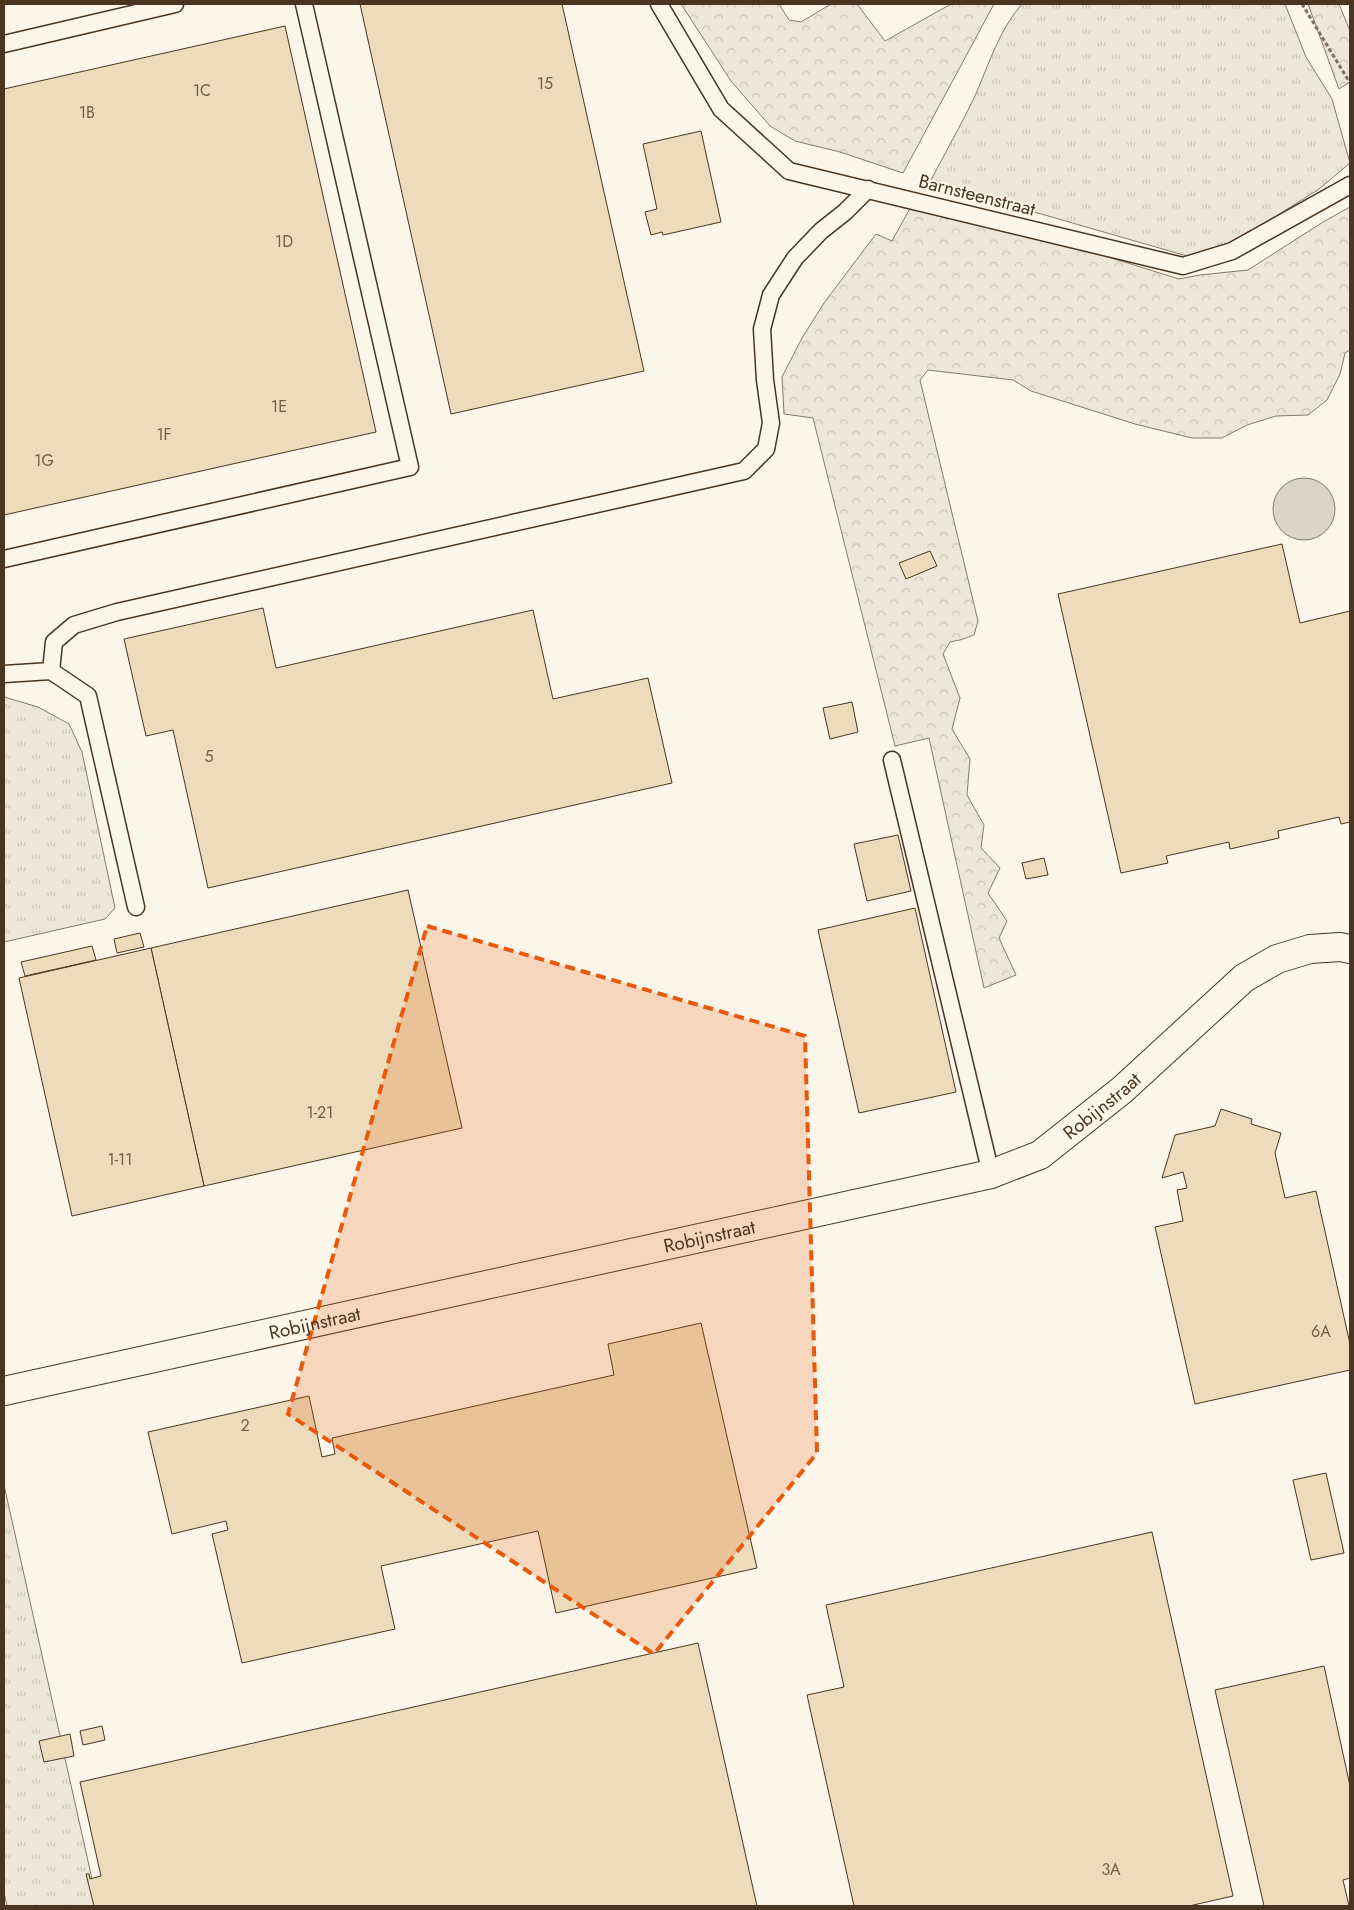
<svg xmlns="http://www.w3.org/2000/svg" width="1354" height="1910" font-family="Jost,sans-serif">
  <defs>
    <pattern id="grass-tufts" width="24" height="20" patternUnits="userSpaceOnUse" patternTransform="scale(1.25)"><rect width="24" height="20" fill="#ede6d9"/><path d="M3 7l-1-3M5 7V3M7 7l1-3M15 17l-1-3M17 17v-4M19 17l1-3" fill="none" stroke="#cdc6ba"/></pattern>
    <pattern id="forest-crowns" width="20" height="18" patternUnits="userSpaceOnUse" patternTransform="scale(1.25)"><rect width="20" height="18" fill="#ede6d9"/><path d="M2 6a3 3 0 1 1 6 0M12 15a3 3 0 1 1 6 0" fill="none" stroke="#cdc6ba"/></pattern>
  </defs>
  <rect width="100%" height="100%" fill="#fbf6e9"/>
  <!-- grass -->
  <g fill="url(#grass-tufts)" stroke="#887966">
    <path d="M1022 4H1285L1306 57 1332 99 1350 163 1319 189 1245 236 1194 258 930 182C945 153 961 125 975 96 989 64 999 30 1022 4Z"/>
    <path d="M4 697 38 707 69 724 82 752 115 908 105 919 4 942Z"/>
    <path d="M4 1485 98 1906H7L4 1892Z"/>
  </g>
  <!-- forest -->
  <g fill="url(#forest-crowns)" stroke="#887966">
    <path d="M681 4H779L789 20 801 22 831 4H857L885 41 951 4H994L903 173 840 152 795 141 770 126 731 81Z"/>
    <path d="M1308 4H1339L1350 31V82L1339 89Z"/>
    <path d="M915 199 932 202 1179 279 1200 275 1248 270 1323 222 1350 207V350L1345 353 1340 374 1327 400 1308 415 1276 416 1247 425 1222 438H1192L1135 424 1031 391 1013 380 928 370 920 380 978 621 974 635 960 640 950 642 943 654 960 698 952 729 970 759 967 795 984 825 981 848 1000 868 988 893 1007 921 999 938 1016 975 984 988 929 738 895 746 813 418 784 414 782 377 802 338 824 303 876 234 892 241Z"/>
  </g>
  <!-- water -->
  <circle fill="#dcd4c6" stroke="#887966" cx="1304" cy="509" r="31"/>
  <!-- building -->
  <g fill="#ecdcbc" stroke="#4a3520">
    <path d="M360 4H562L644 371 451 414Z"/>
    <path d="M285 26 376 432 4 515V89Z"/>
    <path d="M701 131 721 222 663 235 662 232 651 235 645 212 657 209 643 144Z"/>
    <path d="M1282 544 1300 623 1350 611V822L1341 824 1339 817 1278 831 1279 838 1230 849 1229 842 1166 856 1168 863 1121 873 1058 594Z"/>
    <path d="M930 551 937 566 906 579 899 563Z"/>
    <path d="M263 608 276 668 533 610 553 699 648 678 672 783 208 888 173 730 146 736 124 639Z"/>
    <path d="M852 702 858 732 830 739 823 708Z"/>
    <path d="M898 835 911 891 867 901 854 844Z"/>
    <path d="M1044 858 1048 875 1026 879 1022 863Z"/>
    <path d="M408 890 462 1128 204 1186 151 948Z"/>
    <path d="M915 908 956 1092 859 1113 818 930Z"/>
    <path d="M140 933 144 947 117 953 114 939Z"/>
    <path d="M92 946 96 960 25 976 21 962Z"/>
    <path d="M151 948 204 1186 72 1216 19 978Z"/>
    <path d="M1221 1109 1252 1119 1251 1124 1281 1133 1275 1153 1285 1198 1316 1191 1350 1344V1370L1195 1404 1155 1227 1183 1221 1177 1190 1187 1188 1183 1172 1162 1178 1175 1135 1215 1126Z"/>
    <path d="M701 1323 757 1568 556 1613 538 1531 381 1566 395 1629 242 1663 212 1534 228 1530 226 1521 172 1534 148 1432 309 1396 322 1457 335 1454 332 1438 614 1375 608 1344Z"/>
    <path d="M1326 1473 1344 1553 1311 1560 1293 1480Z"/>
    <path d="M1152 1532 1233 1896 1189 1906H854L807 1695 844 1687 826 1605Z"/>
    <path d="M698 1643 757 1906H94L86 1874H89L90 1879 101 1876 80 1782Z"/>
    <path d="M1324 1666 1350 1786V1878L1343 1880 1349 1906H1264L1215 1690Z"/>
    <path d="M102 1726 105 1740 83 1745 80 1731Z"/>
    <path d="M70 1734 74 1756 44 1762 39 1741Z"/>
  </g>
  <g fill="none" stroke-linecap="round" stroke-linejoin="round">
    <!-- lane casing -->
    <g stroke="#4a3520" stroke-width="19">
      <g id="lane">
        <path d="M659 4 721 109 789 171 1183 266 1232 251 1350 185"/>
        <path d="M4 44 175 4"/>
        <path d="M4 559 410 467 304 4"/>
        <path d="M51 671 54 642 74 625 117 612 744 471 766 449 771 423 765 380 762 329 771 295 795 258 821 231 845 212 868 189"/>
        <path d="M4 674 51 671 88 696 136 907"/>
        <path d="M892 760 991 1174"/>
      </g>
    </g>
    <!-- street casing -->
    <g stroke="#4a3520" stroke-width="30">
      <g id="street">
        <path id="s1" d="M4 1391 991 1174 1040 1155 1122 1090 1244 978 1277 959 1310 949 1340 947 1350 949"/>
      </g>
    </g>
    <!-- path -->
    <path stroke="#7f6f5c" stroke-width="3" stroke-dasharray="4 2.5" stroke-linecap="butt" d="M1302 4 1350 83"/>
    <!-- lane -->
    <use href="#lane" stroke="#fbf6e9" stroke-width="16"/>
    <!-- street -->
    <use href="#street" stroke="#fbf6e9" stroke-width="28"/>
  </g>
  <!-- marked area -->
  <path fill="#e8590c" fill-opacity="0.2" stroke="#e8590c" stroke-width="4" stroke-dasharray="10 6" stroke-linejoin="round" d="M427 926 805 1036 817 1453 654 1654 288 1414Z"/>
  <g text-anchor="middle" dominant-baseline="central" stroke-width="4" stroke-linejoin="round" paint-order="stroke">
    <!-- number labels -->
    <g font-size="16" fill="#725f47">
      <text x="545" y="83">15</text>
      <text x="202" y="90">1C</text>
      <text x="87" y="112">1B</text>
      <text x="284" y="241">1D</text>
      <text x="279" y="406">1E</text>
      <text x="164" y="434">1F</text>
      <text x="44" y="460">1G</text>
      <text x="209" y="756">5</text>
      <text x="320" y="1112">1-21</text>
      <text x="120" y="1159">1-11</text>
      <text x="1321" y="1331">6A</text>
      <text x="245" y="1425">2</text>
      <text x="1111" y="1869">3A</text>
    </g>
    <!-- street labels -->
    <g font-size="19" fill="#4a3520" stroke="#fbf6e9">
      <text transform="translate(977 195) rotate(14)">Barnsteenstraat</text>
      <text stroke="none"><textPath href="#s1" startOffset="1142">Robijnstraat</textPath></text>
      <text stroke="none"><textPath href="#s1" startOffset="722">Robijnstraat</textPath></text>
      <text stroke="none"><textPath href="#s1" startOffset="318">Robijnstraat</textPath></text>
    </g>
  </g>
  <!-- border -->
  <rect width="1354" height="1910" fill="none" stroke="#4a3520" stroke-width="10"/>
</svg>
